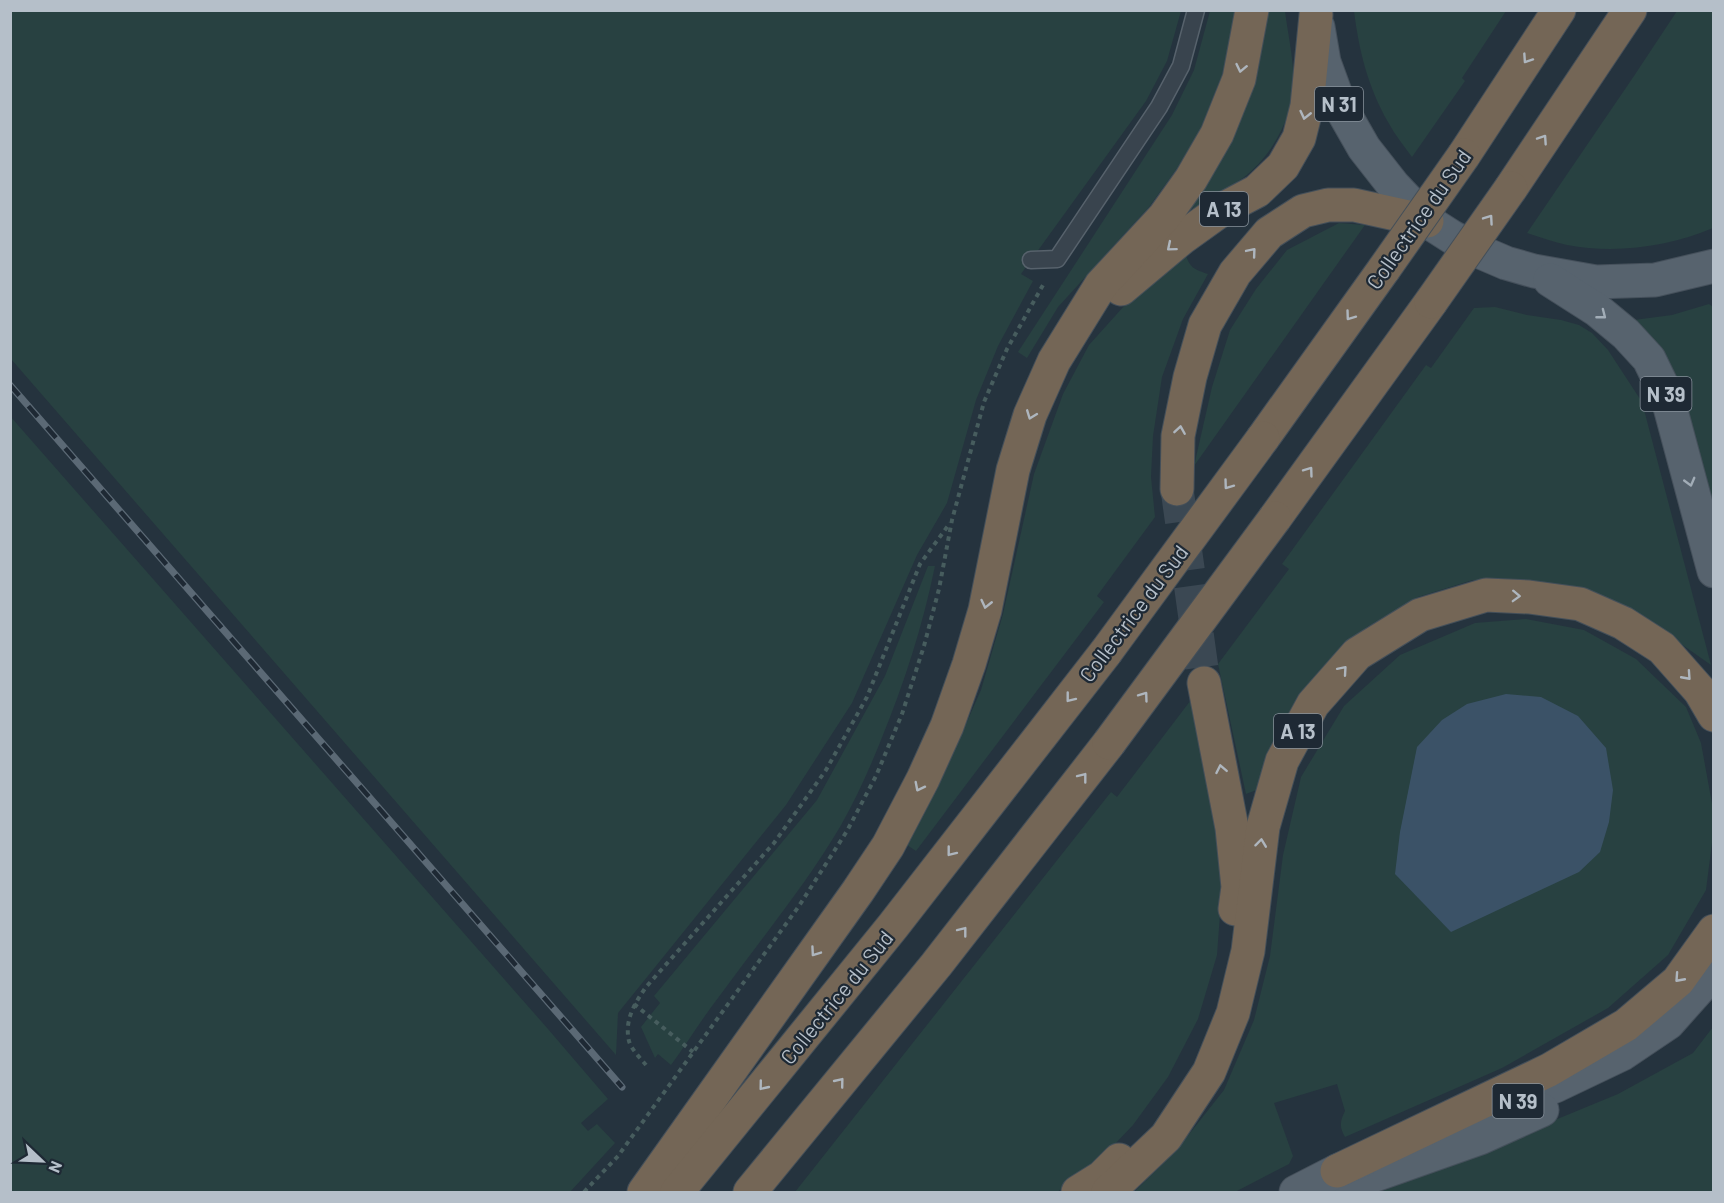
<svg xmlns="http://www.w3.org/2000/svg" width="1724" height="1203" font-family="Barlow,sans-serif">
  <rect width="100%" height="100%" fill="#25333e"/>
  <!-- green -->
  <g fill="#284141">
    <path d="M10 11H1181L1167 61 1146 101 1021 274 1033 281 998 346 976 400 947 503 917 555 852 703 786 805 618 1013 616 1055 11 359Z"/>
    <path d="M1210 11H1236L1235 17 1222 75 1201 128 1178 167 1149 207 1058 307 1027 358 1018 352 1172 115 1194 70Z"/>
    <path d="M1264 11H1285C1288 36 1297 72 1292 97 1287 128 1268 159 1243 178 1224 191 1204 202 1184 214Z"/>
    <path d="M1354 11H1506L1462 78 1465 81 1412 157C1404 146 1395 135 1388 122 1368 87 1359 51 1354 11Z"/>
    <path d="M1677 11H1713V228C1668 247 1616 254 1567 245 1554 242 1540 237 1527 233L1634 76Z"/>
    <path d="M1339 223 1365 225 1194 466 1212 387 1230 330 1256 289 1287 250Z"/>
    <path d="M1185 252C1189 267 1193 269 1208 274L1183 319 1162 377 1153 436 1151 477 1155 517 1097 596 1104 602 916 851 904 843 939 785 981 690 1003 614 1034 474 1063 394 1089 345 1134 295Z"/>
    <path d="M1709 304 1713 307 1712 338 1713 498 1708 499 1634 320 1672 315Z"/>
    <path d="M1495 307 1527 315 1561 320 1579 325 1592 333 1608 350 1642 402 1711 665 1664 632 1569 586 1519 580H1473L1418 597 1367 627 1318 672 1285 724 1259 789 1246 794 1218 664 1289 569 1282 564 1426 365 1431 368 1474 308Z"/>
    <path d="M10 416 548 1029 608 1099 581 1123 588 1131 597 1124 615 1143 570 1192H11Z"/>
    <path d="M928 566H935C923 625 904 684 881 740 869 770 856 799 840 827 805 886 761 939 721 994 703 1017 688 1042 671 1065L658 1054 655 1058 641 1027 660 1003 654 996 817 800 885 676Z"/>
    <path d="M1526 619 1584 630 1636 659 1686 707 1701 743 1713 809V835L1706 890 1668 955 1608 1008 1502 1068 1345 1137C1339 1127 1340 1121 1345 1111L1337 1084 1274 1103 1293 1156 1289 1164 1235 1192H1134L1175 1152 1224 1090 1254 1020 1270 956 1283 855 1301 777 1344 706 1400 655 1475 623Z"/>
    <path d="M1194 696 1217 830 1222 887 1217 955 1198 1019 1168 1077 1133 1125 1094 1166 1057 1192H795L1111 792 1117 797Z"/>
    <path d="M1713 1027V1192H1380L1618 1094 1693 1053Z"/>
  </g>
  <!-- water -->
  <path fill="#3b5267" d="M1506 694 1541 697 1578 716 1606 748 1613 790 1609 822 1600 852 1579 872 1451 932 1395 874 1400 832 1417 747 1442 720 1467 704Z"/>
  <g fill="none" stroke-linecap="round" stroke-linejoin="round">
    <!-- highway-tunnel -->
    <path stroke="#3b4853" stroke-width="33" stroke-dasharray="33 16" stroke-linecap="butt" d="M1177 489 1204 683"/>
    <!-- lane casing -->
    <g stroke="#57626c" stroke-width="19">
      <path id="lane" d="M1031 260 1057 259 1159 107 1181 66 1196 10"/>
    </g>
    <!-- primary casing -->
    <g stroke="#45505b" stroke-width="35">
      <g id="primary">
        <path d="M1318 27 1324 62 1340 106 1364 148 1393 185 1427 221 1452 237 1478 251 1506 263 1534 271 1596 282 1655 280 1714 266"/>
        <path d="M1550 280 1597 310 1626 334 1649 359 1667 396 1714 571"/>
        <path d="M1506 1105 1555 1086 1622 1054 1668 1023 1709 977 1714 969"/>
        <path d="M1341 1187 1480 1138 1542 1110"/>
        <path d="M1296 1192 1337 1171 1362 1161"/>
      </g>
    </g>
    <!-- highway casing -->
    <g stroke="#444f59" stroke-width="35">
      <g id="highway">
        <path d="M1464 155 1559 10"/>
        <path d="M1511 188 1630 10"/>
        <path d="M1121 289 1182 238 1221 210 1257 191 1283 166 1299 138 1307 106 1316 15"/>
        <path d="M1263 438 1384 269"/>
        <path d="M1177 489 1178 436 1190 377 1205 325 1235 273 1269 233 1303 211 1328 205H1354L1427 221"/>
        <path d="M1275 518 1431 302"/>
        <path d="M1204 683 1232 828 1238 887 1235 909"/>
        <path d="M1337 1171 1549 1070 1626 1025 1678 981 1714 931"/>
        <path d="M644 1192 858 891 888 846 923 779 947 726 969 664 985 610 1013 470 1030 415 1054 361 1101 285 1164 217 1191 179 1217 134 1239 79 1252 10"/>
        <path d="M677 1192 893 926 1106 652"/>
        <path d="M750 1192 936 965 1109 743"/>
        <path d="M1078 1192 1102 1177 1119 1160"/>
        <path d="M1108 1192 1166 1137 1209 1072 1233 1013 1248 951 1263 827 1282 761 1313 704 1357 654 1420 615 1486 595 1529 597 1580 604 1623 623 1662 648 1700 691 1714 715"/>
      </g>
    </g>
    <!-- path -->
    <g stroke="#475d5e" stroke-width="4" stroke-dasharray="4.5 4.5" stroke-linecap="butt">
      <path d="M634 1004 693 1052"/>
      <path d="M646 1065C641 1059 631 1049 629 1041 624 1020 635 1003 646 987L774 843 826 770 867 697 920 564 950 523"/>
      <path d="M584 1192 618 1156 799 906 847 831 876 776 902 714 924 646 939 589 952 520 984 402 1007 349 1043 285"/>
    </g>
    <!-- lane -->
    <use href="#lane" stroke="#39444e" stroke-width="16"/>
    <!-- primary -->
    <use href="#primary" stroke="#57636e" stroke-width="33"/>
    <!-- highway -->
    <use href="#highway" stroke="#746656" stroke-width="33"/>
    <!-- rail casing -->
    <g stroke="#5b6975" stroke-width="7">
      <path id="rail" d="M10 385 622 1087"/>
    </g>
    <!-- rail -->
    <use href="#rail" stroke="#1e2934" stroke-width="4.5" stroke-dasharray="14" stroke-linecap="butt"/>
    <!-- highway-bridge casing -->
    <g stroke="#444f59" stroke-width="35" stroke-linecap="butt">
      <g id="highway-bridge">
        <path d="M1384 269 1464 155"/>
        <path d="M1431 302 1511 188"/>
        <path d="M1106 652 1263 438"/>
        <path d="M1109 743 1275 518"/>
      </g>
    </g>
    <!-- highway-bridge -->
    <use href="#highway-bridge" stroke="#746656" stroke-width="33"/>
  </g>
  <!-- one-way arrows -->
  <defs><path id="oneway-chevron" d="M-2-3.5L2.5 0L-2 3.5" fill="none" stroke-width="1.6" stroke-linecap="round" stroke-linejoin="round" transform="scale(1.5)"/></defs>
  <g stroke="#aeb6be">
    <use href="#oneway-chevron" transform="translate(1527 59) rotate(124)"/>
    <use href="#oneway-chevron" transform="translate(1241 68) rotate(102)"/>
    <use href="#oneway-chevron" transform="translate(1305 115) rotate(103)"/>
    <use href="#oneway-chevron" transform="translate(1543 139) rotate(-56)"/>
    <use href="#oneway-chevron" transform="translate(1489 219) rotate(-55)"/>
    <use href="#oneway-chevron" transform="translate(1171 247) rotate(140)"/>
    <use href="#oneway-chevron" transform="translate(1252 252) rotate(-50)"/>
    <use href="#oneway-chevron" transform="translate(1350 316) rotate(126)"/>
    <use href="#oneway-chevron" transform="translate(1031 415) rotate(111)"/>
    <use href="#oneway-chevron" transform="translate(1180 430) rotate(-81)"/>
    <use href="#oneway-chevron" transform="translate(1309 471) rotate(-54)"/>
    <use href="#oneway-chevron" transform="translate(1228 485) rotate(126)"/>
    <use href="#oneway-chevron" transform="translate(1516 596) rotate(2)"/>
    <use href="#oneway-chevron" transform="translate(986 604) rotate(103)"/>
    <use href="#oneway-chevron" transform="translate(1343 670) rotate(-49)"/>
    <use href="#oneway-chevron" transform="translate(1687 676) rotate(48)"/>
    <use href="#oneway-chevron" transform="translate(1144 696) rotate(-54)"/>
    <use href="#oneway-chevron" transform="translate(1070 698) rotate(128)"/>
    <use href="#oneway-chevron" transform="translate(1221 769) rotate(-101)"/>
    <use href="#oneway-chevron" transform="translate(1083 777) rotate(-52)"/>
    <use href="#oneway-chevron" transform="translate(919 787) rotate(117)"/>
    <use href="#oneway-chevron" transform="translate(1261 843) rotate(-83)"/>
    <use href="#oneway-chevron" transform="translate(951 852) rotate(128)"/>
    <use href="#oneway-chevron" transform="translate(963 931) rotate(-52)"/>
    <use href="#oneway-chevron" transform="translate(815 952) rotate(125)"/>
    <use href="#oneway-chevron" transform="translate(1679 978) rotate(132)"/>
    <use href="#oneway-chevron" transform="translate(840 1082) rotate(-51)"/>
    <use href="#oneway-chevron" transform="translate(763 1086) rotate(129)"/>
  </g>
  <g stroke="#a2adb7">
    <use href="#oneway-chevron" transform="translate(1602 315) rotate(38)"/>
    <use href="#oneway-chevron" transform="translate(1690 482) rotate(75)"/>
  </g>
  <g text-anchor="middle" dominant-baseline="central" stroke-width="4.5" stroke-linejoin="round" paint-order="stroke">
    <!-- shield labels -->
    <g fill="#1e2934" stroke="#88929c" stroke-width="1.5">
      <rect x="1315" y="87" width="48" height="34" rx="4.5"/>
      <rect x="1200" y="192" width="48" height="34" rx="4.5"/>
      <rect x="1640.5" y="377" width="51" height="34" rx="4.5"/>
      <rect x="1274" y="714" width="48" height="34" rx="4.5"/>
      <rect x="1492.5" y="1084" width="51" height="34" rx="4.5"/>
    </g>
    <g font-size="20" font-weight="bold" fill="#b5bfc9">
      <text x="1339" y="104">N 31</text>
      <text x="1224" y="209">A 13</text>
      <text x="1666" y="394">N 39</text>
      <text x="1298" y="731">A 13</text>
      <text x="1518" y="1101">N 39</text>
    </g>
    <!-- street labels -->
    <g font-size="21" fill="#b5bfc9" stroke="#1e2934">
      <text transform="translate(1418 219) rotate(-55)">Collectrice du Sud</text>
      <text transform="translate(1133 613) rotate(-53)">Collectrice du Sud</text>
      <text transform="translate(836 997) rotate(-51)">Collectrice du Sud</text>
    </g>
  </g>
  <!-- border -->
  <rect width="1724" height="1203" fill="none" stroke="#b5bfc9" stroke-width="24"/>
  <!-- north arrow -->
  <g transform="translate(42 1161) rotate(113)" stroke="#1e2934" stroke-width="4.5" paint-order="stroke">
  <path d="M0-4.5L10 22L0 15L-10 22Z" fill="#b5bfc9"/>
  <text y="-9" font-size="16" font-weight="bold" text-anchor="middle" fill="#b5bfc9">N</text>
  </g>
</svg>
